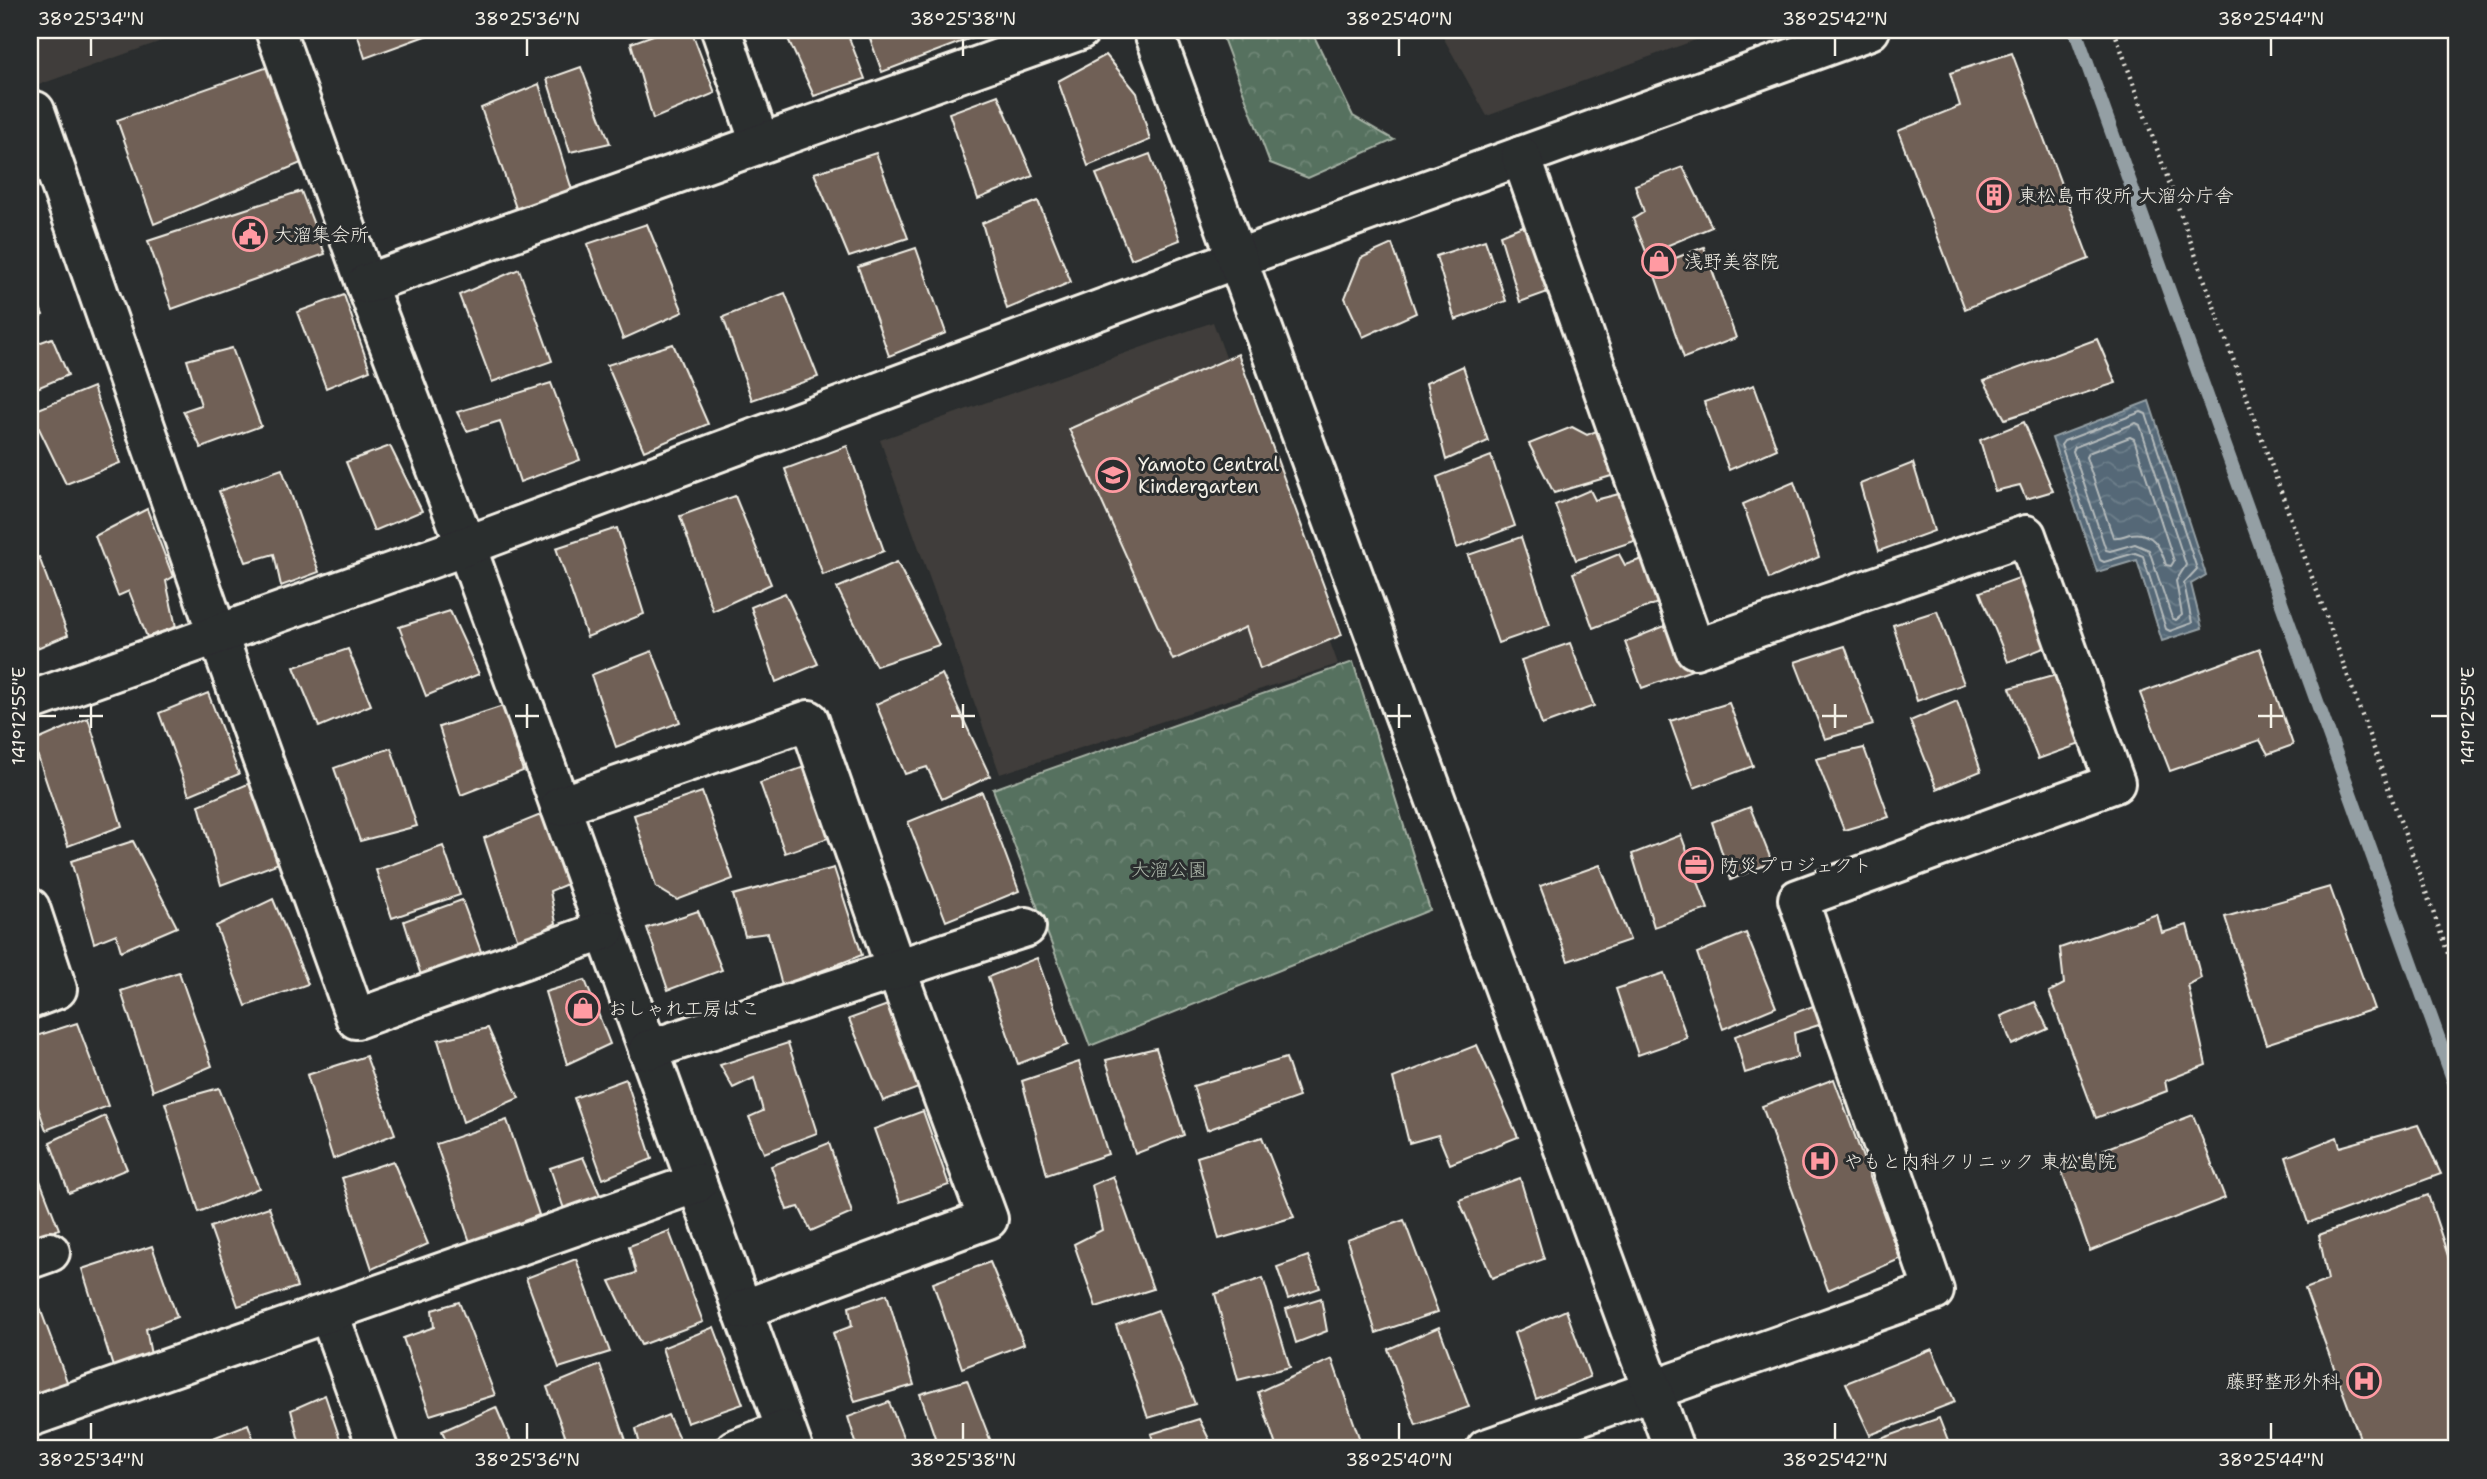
<svg xmlns="http://www.w3.org/2000/svg" width="2487" height="1479" font-family="'Shantell Sans','Klee One',sans-serif">
  <defs>
    <pattern id="forest-crowns" width="20" height="18" patternUnits="userSpaceOnUse" patternTransform="scale(1.75)"><rect width="20" height="18" fill="#56715f"/><path d="M2 6a3 3 0 1 1 6 0M12 15a3 3 0 1 1 6 0" fill="none" stroke="#6f8676"/></pattern>
    <pattern id="water-waves" width="16" height="10" patternUnits="userSpaceOnUse" patternTransform="scale(1.75)"><rect width="16" height="10" fill="#546877"/><path d="M0 5q4-4 8 0t8 0" fill="none" stroke="#6d7e8a"/></pattern>
  </defs>
  <rect width="100%" height="100%" fill="#2a2d2e"/>
  <filter id="ink" filterUnits="userSpaceOnUse"><feTurbulence type="fractalNoise" baseFrequency=".0143" numOctaves="2"/><feDisplacementMap in="SourceGraphic" scale="14" xChannelSelector="R" yChannelSelector="G"/><feConvolveMatrix kernelMatrix="1 2 1 2 8 2 1 2 1" color-interpolation-filters="sRGB"/></filter>
  <g filter="url(#ink)">
    <!-- built -->
    <g fill="#3f3d3a">
      <path d="M30 30H192L30 88Z"/>
      <path d="M1439 30H1723L1487 116Z"/>
      <path d="M1213 322 1338 664 1000 774 880 440Z"/>
    </g>
    <!-- forest -->
    <g fill="url(#forest-crowns)" stroke="#a5b1a4" stroke-width="2">
      <path d="M1220 30H1311L1353 116 1394 140 1308 178 1270 163Z"/>
      <path d="M1353 662 1430 910 1090 1046 993 789Z"/>
    </g>
    <!-- water -->
    <path fill="url(#water-waves)" stroke="#949fa4" stroke-width="2" d="M2149 401 2206 575 2191 584 2202 628 2162 641 2137 560 2097 572 2052 438Z"/>
    <g fill="none" stroke-linecap="round" stroke-linejoin="round">
      <!-- shore -->
      <g stroke="#b4babb" stroke-width="2">
        <path d="M2141 412 2146 414 2197 569 2184 583 2192 623 2170 631 2166 629 2143 556 2135 553 2104 562 2100 560 2061 445 2064 441Z"/>
        <path d="M2136 423 2140 425 2186 565 2176 581 2182 615 2176 620 2172 618 2149 550 2135 544 2110 551 2106 550 2073 451 2075 447Z"/>
        <path d="M2130 437 2134 439 2174 561 2171 566 2166 565C2161 547 2152 530 2130 534 2123 536 2119 538 2113 537L2086 457 2088 453Z"/>
      </g>
      <!-- stream -->
      <path stroke="#949fa4" stroke-width="14" d="M2075 30 2457 1090"/>
    </g>
    <!-- building -->
    <g fill="#6f6156" stroke="#f4f1e8" stroke-width="2">
      <path d="M356 30H434L436 32 365 58Z"/>
      <path d="M667 30H691L715 93 653 119 631 43Z"/>
      <path d="M784 30H846L865 79 814 96Z"/>
      <path d="M867 30H971L974 37 882 72Z"/>
      <path d="M2012 53 2089 259 1965 309 1898 131 1960 106 1950 73Z"/>
      <path d="M1106 55 1137 93 1150 140 1088 166 1058 81Z"/>
      <path d="M271 66 306 161 154 224 117 120Z"/>
      <path d="M581 67 610 143 570 152 547 79Z"/>
      <path d="M539 84 573 193 517 211 481 108Z"/>
      <path d="M998 95 1033 176 978 199 949 113Z"/>
      <path d="M876 153 908 238 849 257 814 173Z"/>
      <path d="M1150 154 1180 240 1131 259 1096 174Z"/>
      <path d="M1683 167 1712 227 1647 254 1633 219 1644 212 1635 185Z"/>
      <path d="M301 191 325 254 172 309 148 241Z"/>
      <path d="M1038 201 1071 282 1007 309 982 223Z"/>
      <path d="M1535 221 1559 288 1520 302 1500 235Z"/>
      <path d="M647 224 683 312 623 339 587 244Z"/>
      <path d="M1485 240 1506 301 1455 320 1436 256Z"/>
      <path d="M1392 244 1416 313 1363 337 1345 298 1361 258Z"/>
      <path d="M1704 247 1736 338 1684 358 1652 267Z"/>
      <path d="M916 248 946 333 889 356 858 267Z"/>
      <path d="M519 269 552 361 492 382 459 295Z"/>
      <path d="M30 284 43 315 30 321Z"/>
      <path d="M785 293 818 377 752 400 723 317Z"/>
      <path d="M344 295 370 370 326 388 297 312Z"/>
      <path d="M52 338 68 375 30 391V346Z"/>
      <path d="M2097 339 2116 383 2005 419 1984 381Z"/>
      <path d="M673 344 708 424 644 451 607 365Z"/>
      <path d="M232 348 261 426 201 448 183 411 201 405 187 360Z"/>
      <path d="M1238 354 1342 635 1260 669 1246 627 1173 660 1069 429Z"/>
      <path d="M1463 366 1488 441 1446 460 1426 383Z"/>
      <path d="M551 383 580 460 520 482 500 421 467 431 457 412Z"/>
      <path d="M1754 385 1777 449 1729 470 1704 402Z"/>
      <path d="M93 387 120 463 66 484 31 412Z"/>
      <path d="M2024 422 2053 491 2026 499 2020 485 1995 491 1980 440Z"/>
      <path d="M1572 427 1587 435 1601 429 1618 474 1554 493 1529 444Z"/>
      <path d="M390 446 422 511 374 531 346 462Z"/>
      <path d="M847 446 884 551 823 575 785 469Z"/>
      <path d="M1491 456 1515 526 1457 548 1437 477Z"/>
      <path d="M1913 463 1934 531 1879 551 1860 484Z"/>
      <path d="M282 469 319 572 281 586 274 554 246 562 219 491Z"/>
      <path d="M1794 482 1819 557 1769 579 1743 504Z"/>
      <path d="M1590 490 1595 500 1623 493 1644 538 1576 560 1555 505Z"/>
      <path d="M735 496 771 584 713 611 680 516Z"/>
      <path d="M147 509 173 577 166 581 176 627 147 637 129 591 118 596 95 536Z"/>
      <path d="M617 528 644 614 587 637 556 548Z"/>
      <path d="M1521 537 1550 625 1498 643 1468 555Z"/>
      <path d="M1619 554 1625 565 1642 559 1663 601 1593 628 1573 573Z"/>
      <path d="M39 557 68 635 30 651V560Z"/>
      <path d="M897 562 939 645 876 666 837 588Z"/>
      <path d="M2027 575 2049 646 2008 662 1980 592Z"/>
      <path d="M785 593 818 664 776 682 751 607Z"/>
      <path d="M450 611 479 674 426 696 399 627Z"/>
      <path d="M1937 611 1964 684 1917 701 1893 625Z"/>
      <path d="M1672 623 1695 669 1642 688 1625 642Z"/>
      <path d="M1570 643 1594 706 1542 725 1521 660Z"/>
      <path d="M1845 646 1873 725 1825 739 1795 662Z"/>
      <path d="M348 649 371 705 319 727 294 667Z"/>
      <path d="M2260 649 2293 745 2268 754 2260 740 2170 771 2140 693Z"/>
      <path d="M652 651 680 722 616 747 591 675Z"/>
      <path d="M942 674 990 776 942 799 927 767 905 774 876 704Z"/>
      <path d="M2060 674 2089 741 2038 759 2010 688Z"/>
      <path d="M208 693 239 774 189 795 159 713Z"/>
      <path d="M1957 701 1981 771 1937 789 1910 721Z"/>
      <path d="M1729 703 1753 766 1694 788 1670 721Z"/>
      <path d="M503 706 523 771 461 795 439 727Z"/>
      <path d="M88 718 122 826 68 846 33 742Z"/>
      <path d="M391 748 417 826 360 841 334 768Z"/>
      <path d="M1864 748 1889 817 1844 830 1816 759Z"/>
      <path d="M807 766 831 837 785 853 760 783Z"/>
      <path d="M250 783 279 863 221 885 199 805Z"/>
      <path d="M702 792 733 879 677 900 656 887 634 815Z"/>
      <path d="M982 792 1019 891 946 921 908 822Z"/>
      <path d="M1750 807 1772 862 1731 880 1712 822Z"/>
      <path d="M543 814 572 882 550 891 556 923 519 944 484 838Z"/>
      <path d="M1681 835 1708 909 1654 927 1632 854Z"/>
      <path d="M133 841 177 927 121 951 116 934 94 943 71 861Z"/>
      <path d="M443 846 460 895 392 918 376 870Z"/>
      <path d="M1600 865 1630 940 1568 961 1540 886Z"/>
      <path d="M834 868 862 955 782 986 768 933 745 936 733 895Z"/>
      <path d="M2330 887 2374 1009 2266 1044 2225 917Z"/>
      <path d="M273 899 308 984 246 1006 216 926Z"/>
      <path d="M462 900 483 957 423 982 404 921Z"/>
      <path d="M698 911 722 970 668 990 647 928Z"/>
      <path d="M2157 914 2162 933 2187 925 2201 978 2188 985 2206 1065 2165 1081 2167 1091 2096 1118 2049 992 2064 984 2060 948Z"/>
      <path d="M1746 933 1776 1007 1723 1029 1697 953Z"/>
      <path d="M1037 958 1068 1045 1018 1064 988 977Z"/>
      <path d="M179 972 212 1066 153 1091 121 991Z"/>
      <path d="M1664 973 1687 1038 1638 1055 1616 989Z"/>
      <path d="M585 980 610 1044 567 1064 545 992Z"/>
      <path d="M2035 1002 2048 1029 2012 1045 2001 1016Z"/>
      <path d="M893 1003 924 1086 883 1101 849 1019Z"/>
      <path d="M1818 1004 1825 1023 1794 1033 1797 1057 1745 1073 1735 1036Z"/>
      <path d="M77 1023 108 1106 46 1130 30 1085V1038Z"/>
      <path d="M488 1028 519 1098 463 1122 438 1040Z"/>
      <path d="M788 1043 817 1133 764 1153 749 1117 763 1111 754 1078 733 1088 720 1065Z"/>
      <path d="M1477 1045 1518 1137 1450 1164 1438 1135 1409 1143 1393 1078Z"/>
      <path d="M1156 1048 1184 1135 1135 1154 1106 1060Z"/>
      <path d="M366 1056 395 1134 333 1159 307 1075Z"/>
      <path d="M1286 1058 1299 1097 1207 1130 1193 1086Z"/>
      <path d="M1079 1062 1108 1154 1047 1175 1022 1081Z"/>
      <path d="M626 1079 652 1159 603 1179 574 1098Z"/>
      <path d="M1834 1079 1900 1259 1828 1290 1762 1106Z"/>
      <path d="M219 1088 259 1188 199 1212 165 1103Z"/>
      <path d="M923 1111 949 1185 900 1202 874 1129Z"/>
      <path d="M2193 1115 2225 1198 2090 1251 2060 1166Z"/>
      <path d="M105 1116 127 1169 69 1193 50 1142Z"/>
      <path d="M507 1120 539 1215 470 1242 436 1144Z"/>
      <path d="M2418 1125 2441 1174 2308 1223 2286 1157 2337 1137 2340 1147Z"/>
      <path d="M1262 1137 1294 1217 1219 1239 1197 1157Z"/>
      <path d="M829 1143 852 1213 811 1231 799 1207 787 1210 771 1166Z"/>
      <path d="M30 1155 59 1229 30 1242Z"/>
      <path d="M583 1157 601 1197 565 1212 550 1168Z"/>
      <path d="M393 1161 428 1244 372 1269 342 1178Z"/>
      <path d="M1113 1176 1153 1289 1096 1307 1074 1244 1102 1230 1092 1185Z"/>
      <path d="M1520 1178 1544 1259 1492 1278 1459 1200Z"/>
      <path d="M2428 1195 2457 1283V1449H2364L2305 1289 2328 1280 2319 1235Z"/>
      <path d="M269 1207 297 1287 238 1306 210 1227Z"/>
      <path d="M1404 1220 1438 1312 1376 1333 1347 1240Z"/>
      <path d="M669 1231 703 1322 641 1345 610 1281 636 1273 629 1246Z"/>
      <path d="M152 1246 177 1317 146 1329 152 1360 114 1370 82 1269Z"/>
      <path d="M1308 1256 1320 1288 1288 1299 1277 1267Z"/>
      <path d="M576 1259 610 1352 559 1368 526 1278Z"/>
      <path d="M990 1262 1024 1344 962 1368 933 1283Z"/>
      <path d="M1263 1278 1290 1367 1238 1380 1215 1294Z"/>
      <path d="M34 1292 69 1387 30 1400V1293Z"/>
      <path d="M887 1294 914 1385 855 1402 833 1333 852 1326 849 1307Z"/>
      <path d="M1321 1298 1327 1331 1296 1343 1286 1309Z"/>
      <path d="M459 1302 495 1395 430 1415 403 1338 434 1327 432 1310Z"/>
      <path d="M1158 1310 1195 1404 1148 1418 1116 1325Z"/>
      <path d="M1566 1310 1590 1377 1536 1399 1514 1333Z"/>
      <path d="M714 1327 743 1404 687 1423 662 1348Z"/>
      <path d="M1439 1327 1469 1407 1416 1425 1388 1349Z"/>
      <path d="M1932 1349 1955 1402 1870 1435 1846 1383Z"/>
      <path d="M1332 1359 1363 1449H1277L1258 1392Z"/>
      <path d="M600 1365 629 1449H570L547 1387Z"/>
      <path d="M967 1380 993 1447 939 1449 920 1394Z"/>
      <path d="M325 1395 341 1442 314 1449H301L291 1410Z"/>
      <path d="M889 1402 908 1449H858L848 1417Z"/>
      <path d="M496 1407 514 1449H450L442 1431Z"/>
      <path d="M668 1415 684 1449H641L636 1429Z"/>
      <path d="M1939 1418 1951 1449H1862L1861 1446Z"/>
      <path d="M1199 1419 1214 1449H1156L1151 1434Z"/>
      <path d="M248 1424 257 1449H206L203 1442Z"/>
    </g>
    <g fill="none" stroke-linecap="round" stroke-linejoin="round">
      <!-- minor casing -->
      <g stroke="#f4f1e8" stroke-width="44">
        <g id="minor">
          <path d="M275 30 366 284 466 546 793 1449"/>
          <path d="M721 30 760 143"/>
          <path d="M30 113 35 111 217 633 356 1019 605 930"/>
          <path d="M366 284 1080 30"/>
          <path d="M30 701 466 546 1236 259 1870 30"/>
          <path d="M560 806 809 720 896 969 988 1219 742 1310"/>
          <path d="M30 908 57 989 30 999"/>
          <path d="M648 1050 1026 927"/>
          <path d="M30 1259 50 1252"/>
          <path d="M329 1314 378 1449"/>
          <path d="M30 1417 697 1183"/>
          <path d="M735 1449 785 1430"/>
          <path d="M1486 1449 1934 1291 1798 899 2115 783 2026 535 1695 649 1521 156"/>
        </g>
      </g>
      <!-- tertiary casing -->
      <g stroke="#f4f1e8" stroke-width="44">
        <path id="tertiary" d="M1153 30 1674 1449"/>
      </g>
      <!-- path -->
      <path stroke="#f4f1e8" stroke-width="4.5" stroke-dasharray="2 5" stroke-linecap="butt" d="M2114 30 2457 978"/>
      <!-- minor -->
      <use href="#minor" stroke="#2a2d2e" stroke-width="38"/>
      <!-- tertiary -->
      <use href="#tertiary" stroke="#2a2d2e" stroke-width="38"/>
    </g>
  </g>
  <!-- ticks -->
  <path fill="none" stroke="#f4f1e8" stroke-width="2.5" d="M91 38V56M527 38V56M963 38V56M1399 38V56M1835 38V56M2271 38V56M91 704V728M527 704V728M963 704V728M1399 704V728M1835 704V728M2271 704V728M38 716H56M79 716H103M515 716H539M951 716H975M1387 716H1411M1822 716H1847M2258 716H2283M2431 716H2448M91 1423V1440M527 1423V1440M963 1423V1440M1399 1423V1440M1835 1423V1440M2271 1423V1440"/>
  <!-- icons -->
  <defs>
    <g id="building-ring" transform="scale(1.75)"><circle r="9.5" fill="#2a2d2e" stroke="#ff9aa2" stroke-width="1.5"/><path d="M-4-6H4V6H1V3H-1V6H-4ZM-2.5-4.3h1.7v1.8h-1.7ZM.8-4.3h1.7v1.8H.8ZM-2.5-1h1.7V.8h-1.7ZM.8-1h1.7V.8H.8Z" fill="#ff9aa2"/></g>
    <g id="civic-ring" transform="scale(1.75)"><circle r="9.5" fill="#2a2d2e" stroke="#ff9aa2" stroke-width="1.5"/><path d="M-.6-6.5H3V-4.5H.6V-3L4-1V1h2V6H-6V1h2V-1L-.6-3ZM-1.2 2.5V6h2.4V2.5Z" fill="#ff9aa2"/></g>
    <g id="shop-ring" transform="scale(1.75)"><circle r="9.5" fill="#2a2d2e" stroke="#ff9aa2" stroke-width="1.5"/><path d="M-5-2.5h2.3a2.7 3.5 0 0 1 5.4 0H5L5.5 6h-11ZM-1.5-2.5h3a1.5 2.3 0 0 0-3 0Z" fill="#ff9aa2"/></g>
    <g id="school-ring" transform="scale(1.75)"><circle r="9.5" fill="#2a2d2e" stroke="#ff9aa2" stroke-width="1.5"/><path d="M0-5L7-2L0 1L-7-2ZM-4 1L0 2.5L4 1V4Q0 6-4 4Z" fill="#ff9aa2"/></g>
    <g id="office-ring" transform="scale(1.75)"><circle r="9.5" fill="#2a2d2e" stroke="#ff9aa2" stroke-width="1.5"/><path d="M-6-3h4V-5.5h4V-3h4V5H-6ZM-1-4.5V-3h2v-1.5ZM-6 0V1H6V0Z" fill="#ff9aa2"/></g>
    <g id="hospital-ring" transform="scale(1.75)"><circle r="9.5" fill="#2a2d2e" stroke="#ff9aa2" stroke-width="1.5"/><path d="M-5-5h3v3.5h4V-5h3V5h-3V1.5h-4V5h-3Z" fill="#ff9aa2"/></g>
  </defs>
  <g fill-rule="evenodd">
    <use href="#building-ring" x="1994" y="195"/>
    <use href="#civic-ring" x="250" y="234"/>
    <use href="#shop-ring" x="1659" y="261"/>
    <use href="#school-ring" x="1113" y="475"/>
    <use href="#office-ring" x="1696" y="865"/>
    <use href="#shop-ring" x="583" y="1008"/>
    <use href="#hospital-ring" x="1820" y="1161"/>
    <use href="#hospital-ring" x="2364" y="1381"/>
  </g>
  <g text-anchor="middle" dominant-baseline="central" stroke-width="6" stroke-linejoin="round" paint-order="stroke">
    <!-- poi labels -->
    <g font-size="19" fill="#f4f1e8" stroke="#2a2d2e" text-anchor="start">
      <text x="2018" y="195">東松島市役所 大溜分庁舎</text>
      <text x="274" y="234">大溜集会所</text>
      <text x="1684" y="261">浅野美容院</text>
      <text x="1138" y="464">Yamoto Central<tspan x="1138" dy="22">Kindergarten</tspan></text>
      <text x="1720" y="865">防災プロジェクト</text>
      <text x="608" y="1008">おしゃれ工房はこ</text>
      <text x="1844" y="1161">やもと内科クリニック 東松島院</text>
      <text x="2340" y="1381" text-anchor="end">藤野整形外科</text>
    </g>
    <!-- park labels -->
    <g font-size="19" fill="#adb7aa" stroke="#2a2d2e">
      <text x="1169" y="869">大溜公園</text>
    </g>
  </g>
  <!-- margin -->
  <rect width="2487" height="1479" fill="none" stroke="#2a2d2e" stroke-width="77"/>
  <rect x="38" y="38" width="2410" height="1402" fill="none" stroke="#f4f1e8" stroke-width="2.5"/>
  <g font-size="18" text-anchor="middle" fill="#f4f1e8">
    <text x="91" y="25">38°25'34"N</text>
    <text x="527" y="25">38°25'36"N</text>
    <text x="963" y="25">38°25'38"N</text>
    <text x="1399" y="25">38°25'40"N</text>
    <text x="1835" y="25">38°25'42"N</text>
    <text x="2271" y="25">38°25'44"N</text>
    <text transform="translate(2468 716) rotate(-90)" y="6">141°12'55"E</text>
    <text transform="translate(19 716) rotate(-90)" y="6">141°12'55"E</text>
    <text x="91" y="1466">38°25'34"N</text>
    <text x="527" y="1466">38°25'36"N</text>
    <text x="963" y="1466">38°25'38"N</text>
    <text x="1399" y="1466">38°25'40"N</text>
    <text x="1835" y="1466">38°25'42"N</text>
    <text x="2271" y="1466">38°25'44"N</text>
  </g>
</svg>
